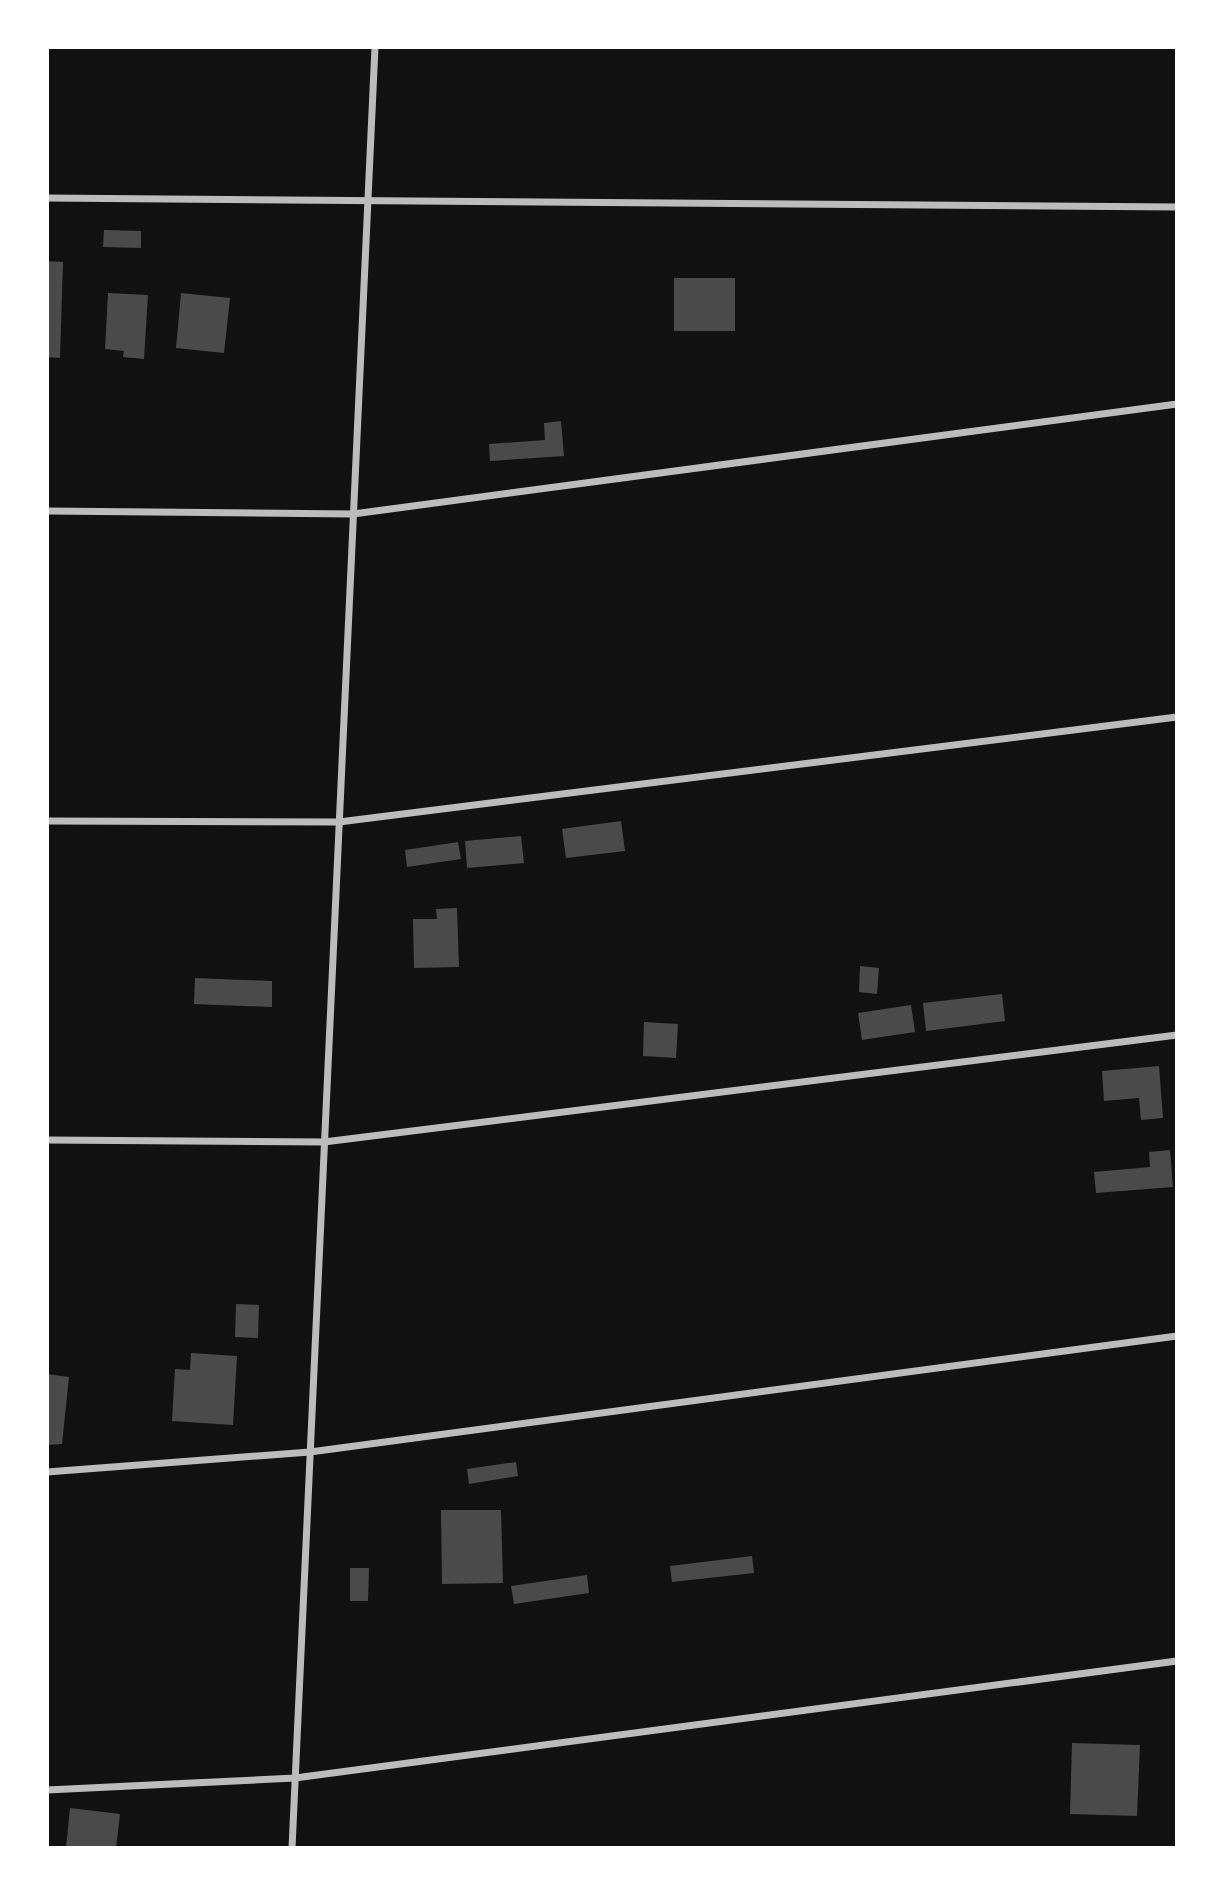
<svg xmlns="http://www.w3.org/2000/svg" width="1224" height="1895" font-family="'Space Grotesk',sans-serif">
  <rect width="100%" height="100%" fill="#111"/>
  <!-- building -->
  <g fill="#4a4a4a">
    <path d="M104 230 141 231V248L103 247Z"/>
    <path d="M47 261 63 262 60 358 47 357Z"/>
    <rect x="674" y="278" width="61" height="53"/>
    <path d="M108 293 148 295 144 359 123 357 124 351 105 349Z"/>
    <path d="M181 293 230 298 224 353 176 348Z"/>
    <path d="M561 421 564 456 490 461 489 444 545 440 544 423Z"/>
    <path d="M621 821 625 851 566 858 562 829Z"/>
    <path d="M521 836 524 863 467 868 465 841Z"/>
    <path d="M458 842 461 859 407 867 405 850Z"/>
    <path d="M457 908 459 967 414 968 413 919H437L436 909Z"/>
    <path d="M860 966 879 968 877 994 859 992Z"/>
    <path d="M195 978 272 981V1007L194 1004Z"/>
    <path d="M1002 994 1005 1021 926 1031 923 1003Z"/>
    <path d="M911 1005 915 1032 862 1040 858 1013Z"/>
    <path d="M644 1022 678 1024 676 1058 643 1056Z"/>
    <path d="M1159 1066 1163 1118 1141 1120 1139 1098 1104 1101 1102 1071Z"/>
    <path d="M1170 1150 1173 1187 1096 1193 1094 1172 1150 1167 1149 1152Z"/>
    <path d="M236 1304 259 1305 258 1338 235 1337Z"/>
    <path d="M191 1353 237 1356 233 1425 172 1421 175 1369 190 1370Z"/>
    <path d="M47 1374 69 1377 62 1444 47 1445Z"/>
    <path d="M516 1462 518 1476 469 1484 467 1469Z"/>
    <path d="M441 1510H501L503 1583 442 1584Z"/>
    <path d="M752 1556 754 1573 672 1582 670 1566Z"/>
    <path d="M350 1568H369L368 1601H350Z"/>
    <path d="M587 1575 589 1593 514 1604 511 1586Z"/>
    <path d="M1072 1743 1140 1745 1137 1816 1070 1814Z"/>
    <path d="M70 1808 120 1814 116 1848H66Z"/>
  </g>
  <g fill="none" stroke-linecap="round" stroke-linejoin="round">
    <!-- minor -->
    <g stroke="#bcbcbc" stroke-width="7">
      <path d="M47 198 1177 207"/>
      <path d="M47 511 353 514 1177 404"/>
      <path d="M47 821 339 822 1177 717"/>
      <path d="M47 1140 324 1142 1177 1035"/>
      <path d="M47 1472 310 1452 1177 1336"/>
      <path d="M47 1790 295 1778 1177 1661"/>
      <path d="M292 1848 375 47"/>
    </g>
  </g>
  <!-- border -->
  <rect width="1224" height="1895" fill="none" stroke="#ffffff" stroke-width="98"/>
</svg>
